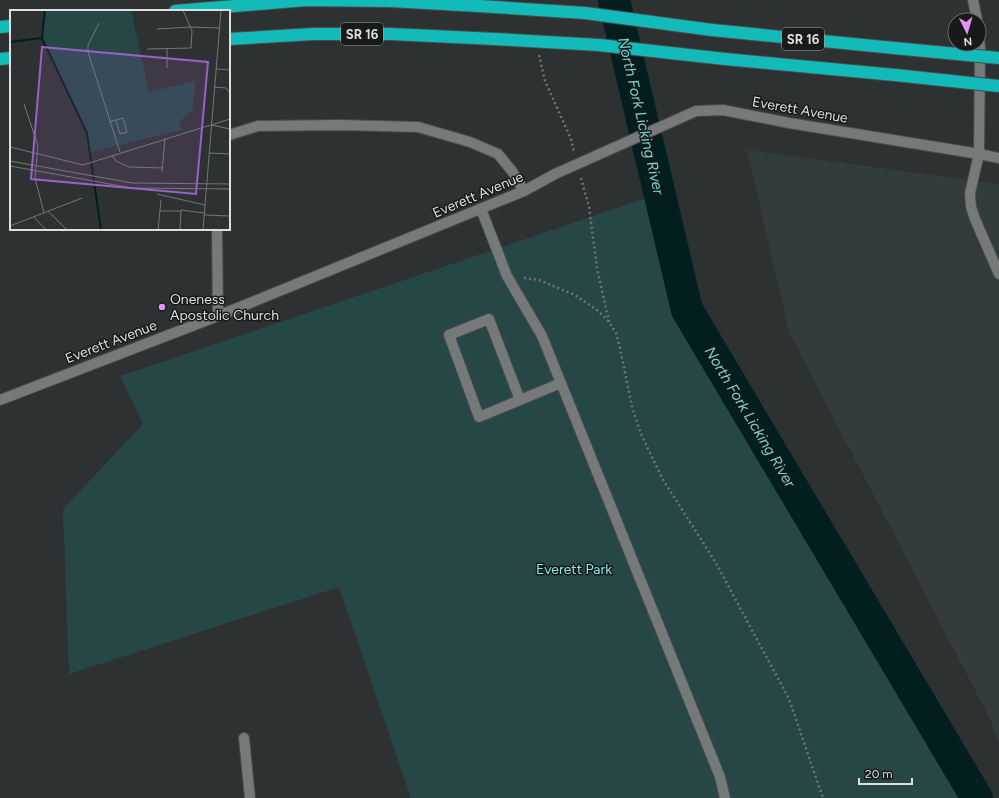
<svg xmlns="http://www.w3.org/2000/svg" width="999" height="798" font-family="Figtree,sans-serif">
  <rect width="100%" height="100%" fill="#2e3131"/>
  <!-- built -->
  <path fill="#323c3c" d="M747 150 999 184V744L989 717 789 332Z"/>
  <!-- green -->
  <path fill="#274747" d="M659 194 687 310 977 798H411L339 587 69 674 63 509 143 424 120 376Z"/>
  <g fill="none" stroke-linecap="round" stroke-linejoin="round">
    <!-- river -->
    <path stroke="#021e1e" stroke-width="32" d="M614 0 687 310 977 798"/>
    <!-- service casing -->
    <g stroke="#4a4c4c" stroke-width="12">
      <g id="service">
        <path d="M229 135 258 126 340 125 418 127 470 142 498 154 512 171 524 191"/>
        <path d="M481 209 507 276 542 336 561 383 720 777 725 798"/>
        <path d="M520 400 489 319 449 335 479 417 561 383"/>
      </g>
    </g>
    <!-- minor casing -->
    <g stroke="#4a4c4c" stroke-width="12">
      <g id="minor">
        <path d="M973 0 977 20"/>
        <path d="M979 37 980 48 979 154 970 193 971 207 975 219 999 274"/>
        <path d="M979 154 999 158"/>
        <path d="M217 229 218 316"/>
        <path d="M244 738 250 798"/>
      </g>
    </g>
    <!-- tertiary casing -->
    <g stroke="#4a4c4c" stroke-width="12">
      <g id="tertiary">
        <path d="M696 111 723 110 789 123 979 154"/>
        <path d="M0 400 218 316 524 191 555 174"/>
      </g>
    </g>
    <!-- motorway casing -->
    <g stroke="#4a4c4c" stroke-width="14">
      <g id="motorway">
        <path d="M175 11 306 0 390 1 479 6"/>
        <path d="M0 27 11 26"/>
        <path d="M712 30 894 48"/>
        <path d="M229 39 313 34H391L495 39"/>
        <path d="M0 59 11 58"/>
        <path d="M725 59 895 75"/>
      </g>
    </g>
    <!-- path -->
    <g stroke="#727474" stroke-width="2.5" stroke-dasharray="2 3" stroke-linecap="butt">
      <path d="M539 55 545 81 571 139 574 152"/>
      <path d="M581 178 589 207 597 268 609 322"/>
      <path d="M524 278 539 280 575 295 597 310 609 322 616 333 620 348 632 407 641 434 662 478 716 563 789 699 823 798"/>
    </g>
    <!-- service -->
    <use href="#service" stroke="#767979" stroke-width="10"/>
    <!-- minor -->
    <use href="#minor" stroke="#767979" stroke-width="10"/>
    <!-- tertiary -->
    <use href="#tertiary" stroke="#767979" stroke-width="10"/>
    <!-- motorway -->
    <use href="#motorway" stroke="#12baba" stroke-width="12"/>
    <!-- tertiary-bridge casing -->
    <g stroke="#4a4c4c" stroke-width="12" stroke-linecap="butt">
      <path id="tertiary-bridge" d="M555 174 696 111"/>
    </g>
    <!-- motorway-bridge casing -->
    <g stroke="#4a4c4c" stroke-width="14" stroke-linecap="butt">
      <g id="motorway-bridge">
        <path d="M479 6 585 13 712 30"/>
        <path d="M495 39 599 45 725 59"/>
        <path d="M894 48 999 58"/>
        <path d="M895 75 999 86"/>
      </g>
    </g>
    <!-- tertiary-bridge -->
    <use href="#tertiary-bridge" stroke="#767979" stroke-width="10"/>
    <!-- motorway-bridge -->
    <use href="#motorway-bridge" stroke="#12baba" stroke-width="12"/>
  </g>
  <!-- markers -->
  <circle fill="#e88eff" stroke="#181919" stroke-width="1.5" cx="162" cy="307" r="4"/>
  <g text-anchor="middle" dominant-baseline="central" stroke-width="3" stroke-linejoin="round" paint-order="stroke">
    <!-- shield labels -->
    <g fill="#181919" stroke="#a2a4a4" stroke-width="1">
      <rect x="341" y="23" width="42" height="22" rx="3"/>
      <rect x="782" y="28" width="42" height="22" rx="3"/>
    </g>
    <g font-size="13" font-weight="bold" fill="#dddfdf">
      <text x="362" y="34">SR 16</text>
      <text x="803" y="39">SR 16</text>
    </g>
    <!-- street labels -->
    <g font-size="14" fill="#dddfdf" stroke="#181919">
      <text transform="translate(800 110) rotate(10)">Everett Avenue</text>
      <text transform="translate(478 195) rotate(-23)">Everett Avenue</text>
      <text transform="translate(111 342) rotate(-21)">Everett Avenue</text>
    </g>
    <!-- poi labels -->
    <g font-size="14" fill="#dddfdf" stroke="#181919" text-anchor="start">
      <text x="170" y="299">Oneness<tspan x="170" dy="16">Apostolic Church</tspan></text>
    </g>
    <!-- park labels -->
    <g font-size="14" fill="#8be5e4" stroke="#181919">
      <text x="574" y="569">Everett Park</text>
    </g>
    <!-- water labels -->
    <g font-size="15" font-style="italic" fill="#77d1d1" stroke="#181919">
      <text transform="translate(641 116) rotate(77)">North Fork Licking River</text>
      <text transform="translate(750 417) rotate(59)">North Fork Licking River</text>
    </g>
  </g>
  <!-- overview -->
  <g transform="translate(10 10)">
    <rect width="220" height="220" fill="#2e3131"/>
    <path d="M35 0H121L139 82 185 71 183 99 169 112 172 120 80 142 77 123 32 28Z" fill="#274747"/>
    <path fill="none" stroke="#021e1e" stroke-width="2" d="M35 0 32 28 77 123 91 220M0 32 32 28"/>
    <path fill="none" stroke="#747777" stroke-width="1" d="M89 13 78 35V42L110 142M147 19 180 17 209 18M137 39 181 38 182 21 173 0M157 39V58M206 59 220 60M204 77 216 78 220 83M14 94 28 136 25 168 34 203M99 112 113 108 117 122 110 124 106 110M202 115 220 119M0 137 73 155 220 109M199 143 220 144M102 145 106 151 119 157 153 158M0 151 122 173 220 174M0 156 122 178 220 179M152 162 155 128M147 184 195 195M38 201 57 220M150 201H171M194 205 220 206M24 207 36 220M0 216 72 188M148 220 151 190M170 220 171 200 194 203M193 220 211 0"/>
    <path fill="#9862c9" fill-opacity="0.15" stroke="#9862c9" stroke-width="2" d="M32 37 198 52 186 184 21 169Z"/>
    <rect width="220" height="220" fill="none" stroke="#dddfdf" stroke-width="2"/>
  </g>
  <!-- north arrow -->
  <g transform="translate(967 32) rotate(175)"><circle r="19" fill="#181919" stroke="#676868"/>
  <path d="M0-3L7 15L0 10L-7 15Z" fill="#e88eff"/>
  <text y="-6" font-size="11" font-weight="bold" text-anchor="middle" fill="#dddfdf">N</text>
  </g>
  <!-- scale -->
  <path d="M859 778v6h53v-6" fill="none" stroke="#dddfdf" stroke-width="2"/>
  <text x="865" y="778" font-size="12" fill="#dddfdf" stroke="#181919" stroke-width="3" paint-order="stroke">20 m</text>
</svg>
